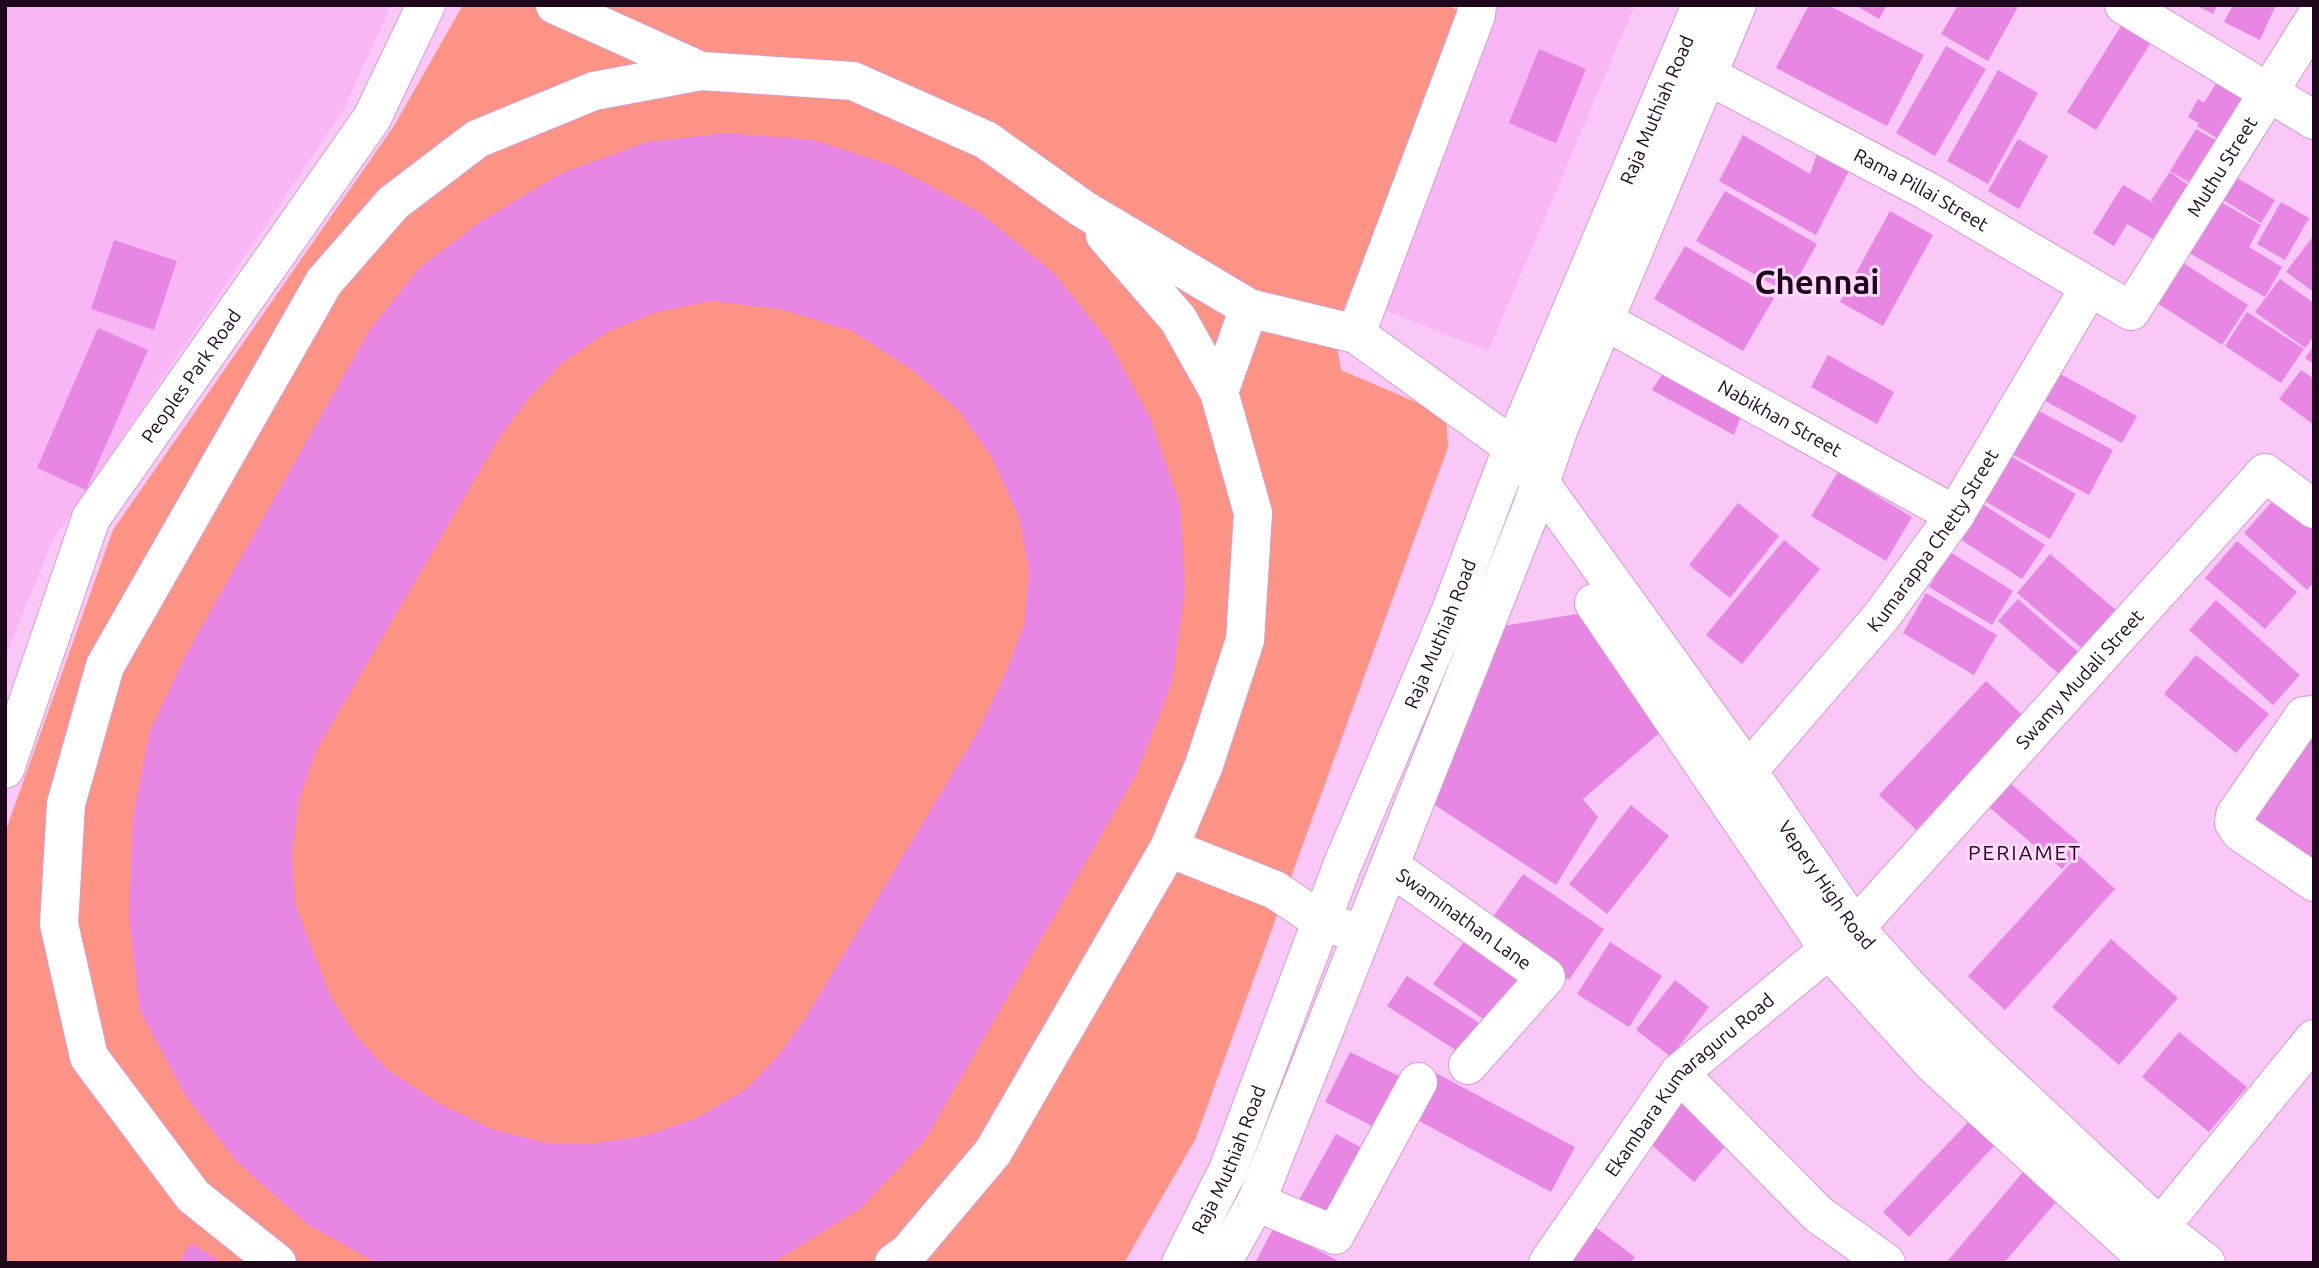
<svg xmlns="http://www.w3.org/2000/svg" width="2319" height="1268" font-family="Ubuntu,sans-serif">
  <rect width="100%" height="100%" fill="#f9c8f6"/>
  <!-- built -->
  <g fill="#f8b6f4">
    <path d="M5 5H391L344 109 52 542 5 657Z"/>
    <path d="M1491 5H1635L1488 351 1377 307Z"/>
  </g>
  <!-- green -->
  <path fill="#fc9385" d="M463 5H1447L1465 14 1334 332 1341 370 1446 415 1448 447 1195 1140 1124 1263H5V833L113 530 394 126Z"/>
  <!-- building -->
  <g fill="#e786e3" fill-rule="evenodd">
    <path d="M1809 5H1828L1924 55 1887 126 1776 68Z"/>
    <path d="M1855 5H1887L1879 19Z"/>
    <path d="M1958 5H2019L1988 61 1941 34Z"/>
    <path d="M2196 5H2217L2213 14Z"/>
    <path d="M2233 5H2276L2260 40 2224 22Z"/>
    <path d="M2121 26 2150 44 2096 130 2067 112Z"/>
    <path d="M1946 46 1986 69 1935 156 1896 133Z"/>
    <path d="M1539 49 1586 69 1556 143 1509 123Z"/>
    <path d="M1998 70 2038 93 1988 184 1947 161Z"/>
    <path d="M2220 77 2249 95 2222 141 2197 126 2199 123 2188 117 2198 99 2204 103Z"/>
    <path d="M2196 129 2224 145 2204 191 2170 171Z"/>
    <path d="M726 133 814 140 893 166 979 212 1055 274 1109 342 1151 420 1180 505 1185 590 1172 682 1136 775 925 1140 860 1209 772 1263H376L307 1224 236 1161 185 1095 140 1011 129 917 133 817 150 731 184 658 369 331 419 268 483 220 562 173 647 142ZM711 301 780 309 852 331 912 370 960 412 992 458 1019 517 1029 568 1025 622 1007 670 980 728 806 1017 777 1057 745 1090 699 1117 649 1135 598 1143 552 1144 494 1130 438 1103 388 1070 356 1036 330 995 295 904 292 853 299 800 317 749 499 438 527 400 562 363 607 332 654 313Z"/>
    <path d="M1743 135 1810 174 1818 151 1850 169 1816 235 1719 181Z"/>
    <path d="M2018 139 2048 156 2019 209 1988 191Z"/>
    <path d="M2225 171 2275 200 2261 223 2212 193Z"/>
    <path d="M2170 172 2195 190 2163 245 2127 224 2114 246 2093 233 2123 185 2157 205 2151 200Z"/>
    <path d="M1725 191 1817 244 1789 294 1696 241Z"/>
    <path d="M2210 196 2261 225 2249 247 2282 267 2265 297 2179 247Z"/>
    <path d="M2281 202 2309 218 2285 260 2257 244Z"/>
    <path d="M1890 211 1933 235 1883 326 1840 302Z"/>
    <path d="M2314 235V292L2286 272Z"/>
    <path d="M114 240 177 261 154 330 91 309Z"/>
    <path d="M1685 246 1774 298 1743 351 1654 299Z"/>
    <path d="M2171 255 2248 305 2222 345 2145 295Z"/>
    <path d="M2280 279 2314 303V336L2305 348 2255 312Z"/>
    <path d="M2247 312 2304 349 2281 383 2225 346Z"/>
    <path d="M98 328 148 350 86 490 37 468Z"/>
    <path d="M2314 346V364L2305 358Z"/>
    <path d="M1828 355 1894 392 1877 424 1811 387Z"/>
    <path d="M1665 370 1743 410 1734 435 1652 390Z"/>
    <path d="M2301 370 2314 379V425L2279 399Z"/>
    <path d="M2055 371 2137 416 2122 443 2040 398Z"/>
    <path d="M2031 407 2113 450 2089 495 2008 452Z"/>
    <path d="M2007 454 2076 494 2050 539 1981 499Z"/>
    <path d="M1838 472 1912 517 1886 561 1811 516Z"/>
    <path d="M2278 495 2314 526V582L2307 590 2244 533Z"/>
    <path d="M1978 501 2045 545 2022 579 1955 536Z"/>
    <path d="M1738 503 1779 536 1730 598 1689 565Z"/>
    <path d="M1784 540 1820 569 1742 664 1706 635Z"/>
    <path d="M2237 541 2297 592 2265 629 2205 578Z"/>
    <path d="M1950 552 2013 591 1992 625 1929 587Z"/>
    <path d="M2050 554 2124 617 2091 656 2017 593Z"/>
    <path d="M1926 593 1997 635 1974 675 1903 633Z"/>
    <path d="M2018 599 2086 659 2067 681 1998 621Z"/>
    <path d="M2216 600 2300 675 2273 705 2189 630Z"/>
    <path d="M1583 613 1671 723 1583 799 1598 817 1556 885 1423 797 1503 626Z"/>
    <path d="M2196 655 2269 714 2236 753 2164 694Z"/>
    <path d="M1986 681 2028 720 1921 834 1879 795Z"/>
    <path d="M2314 729V863L2255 821Z"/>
    <path d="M2010 783 2083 846 2062 869 1989 807Z"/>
    <path d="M1631 805 1669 836 1607 914 1569 884Z"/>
    <path d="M2078 855 2115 889 2005 1010 1968 976Z"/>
    <path d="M1523 874 1604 929 1569 980 1488 924Z"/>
    <path d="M1466 939 1524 980 1492 1025 1433 984Z"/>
    <path d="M2111 939 2178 998 2119 1065 2052 1007Z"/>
    <path d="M1610 942 1662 976 1629 1027 1577 994Z"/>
    <path d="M1407 976 1487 1028 1468 1058 1387 1006Z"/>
    <path d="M1675 980 1709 1007 1671 1057 1636 1030Z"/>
    <path d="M2179 1032 2247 1087 2209 1132 2142 1077Z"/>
    <path d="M1350 1052 1407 1080 1382 1131 1325 1102Z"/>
    <path d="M1432 1071 1575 1147 1551 1192 1408 1115Z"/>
    <path d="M1679 1102 1727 1144 1694 1182 1646 1140Z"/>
    <path d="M1971 1119 1995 1145 1909 1237 1883 1212Z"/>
    <path d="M1336 1134 1371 1153 1335 1219 1299 1200Z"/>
    <path d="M2034 1159 2068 1188 2004 1263H1946Z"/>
    <path d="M1585 1219 1635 1257 1631 1263H1551Z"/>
    <path d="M1274 1227 1342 1263H1255Z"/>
    <path d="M191 1243 223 1263H179Z"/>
  </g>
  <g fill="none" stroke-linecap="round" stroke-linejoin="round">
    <!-- minor casing -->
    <g stroke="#d59bd2" stroke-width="40">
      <g id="minor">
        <path d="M555 5 701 71"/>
        <path d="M2124 5 2314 120"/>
        <path id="s1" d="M1707 75 1927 191 2131 311 2314 20"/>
        <path id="s2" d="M1605 321 1955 515"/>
        <path d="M1356 334 1476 15 1477 5"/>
        <path d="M1219 392 1249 308"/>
        <path d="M2314 715 2304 716 2235 815 2234 823 2240 832 2314 882"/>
        <path id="s3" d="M5 769 91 518 372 118 426 5"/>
        <path id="s4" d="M1748 771 1881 617 1955 515 2089 288"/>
        <path d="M1169 848 1275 890 1321 921 1361 934"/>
        <path id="s5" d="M1390 866 1546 977 1468 1065"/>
        <path d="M1679 1073 1818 1214 1886 1263"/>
        <path d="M1256 1202 1335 1235 1418 1082"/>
        <path d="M2136 1250 2160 1227 2314 1039"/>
        <path d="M277 1263 193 1196 89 1057 59 924 66 804 105 666 324 282 393 203 477 139 594 91 701 71 853 81 986 140 1083 209 1249 308 1356 334 1514 448"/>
        <path d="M894 1263 908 1253 993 1152 1169 848 1204 765 1245 640 1253 513 1219 392 1178 319 1105 235"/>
        <path id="s6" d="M1548 1263 1679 1073 1855 928 2265 473 2314 509"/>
      </g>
    </g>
    <!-- major casing -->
    <g stroke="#d59bd2" stroke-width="40">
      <g id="major">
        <path id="s7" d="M1530 469 1748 771 1855 928 1911 990 1969 1048 2160 1227 2206 1263"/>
        <path d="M1594 603 1829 950 1933 1064 2136 1249 2157 1263"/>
        <path id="s8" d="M1181 1263 1228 1170 1342 866 1451 610 1505 467 1701 5"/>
        <path d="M1222 1263 1256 1202 1532 507 1559 428 1737 5"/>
      </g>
    </g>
    <!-- minor -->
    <use href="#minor" stroke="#fff" stroke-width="38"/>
    <!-- major -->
    <use href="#major" stroke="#fff" stroke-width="38"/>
  </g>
  <g text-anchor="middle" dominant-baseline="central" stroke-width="6" stroke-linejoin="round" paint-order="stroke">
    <!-- street labels -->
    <g font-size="19" fill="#1d081c" stroke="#ffdafc">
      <text stroke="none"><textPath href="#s8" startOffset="1248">Raja Muthiah Road</textPath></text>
      <text stroke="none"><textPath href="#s1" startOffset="656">Muthu Street</textPath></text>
      <text stroke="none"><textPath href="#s1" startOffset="243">Rama Pillai Street</textPath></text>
      <text stroke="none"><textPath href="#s3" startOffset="439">Peoples Park Road</textPath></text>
      <text stroke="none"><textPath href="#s2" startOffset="200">Nabikhan Street</textPath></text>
      <text stroke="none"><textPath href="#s4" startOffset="296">Kumarappa Chetty Street</textPath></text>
      <text stroke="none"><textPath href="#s8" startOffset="681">Raja Muthiah Road</textPath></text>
      <text stroke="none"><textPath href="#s6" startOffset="794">Swamy Mudali Street</textPath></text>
      <text stroke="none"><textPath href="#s7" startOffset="511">Vepery High Road</textPath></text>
      <text stroke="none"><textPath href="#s5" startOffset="91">Swaminathan Lane</textPath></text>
      <text stroke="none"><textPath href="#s6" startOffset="229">Ekambara Kumaraguru Road</textPath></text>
      <text stroke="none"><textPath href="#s8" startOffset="114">Raja Muthiah Road</textPath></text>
    </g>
    <!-- neighbourhood labels -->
    <g font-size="21" letter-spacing="2" fill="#1d081c" stroke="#ffdafc">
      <text x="2025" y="852">PERIAMET</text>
    </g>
    <!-- town labels -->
    <g font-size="33" font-weight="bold" fill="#1d081c" stroke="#ffdafc">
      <text x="1817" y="281">Chennai</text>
    </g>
  </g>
  <!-- border -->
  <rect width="2319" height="1268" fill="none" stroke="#1d081c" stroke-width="14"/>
</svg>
